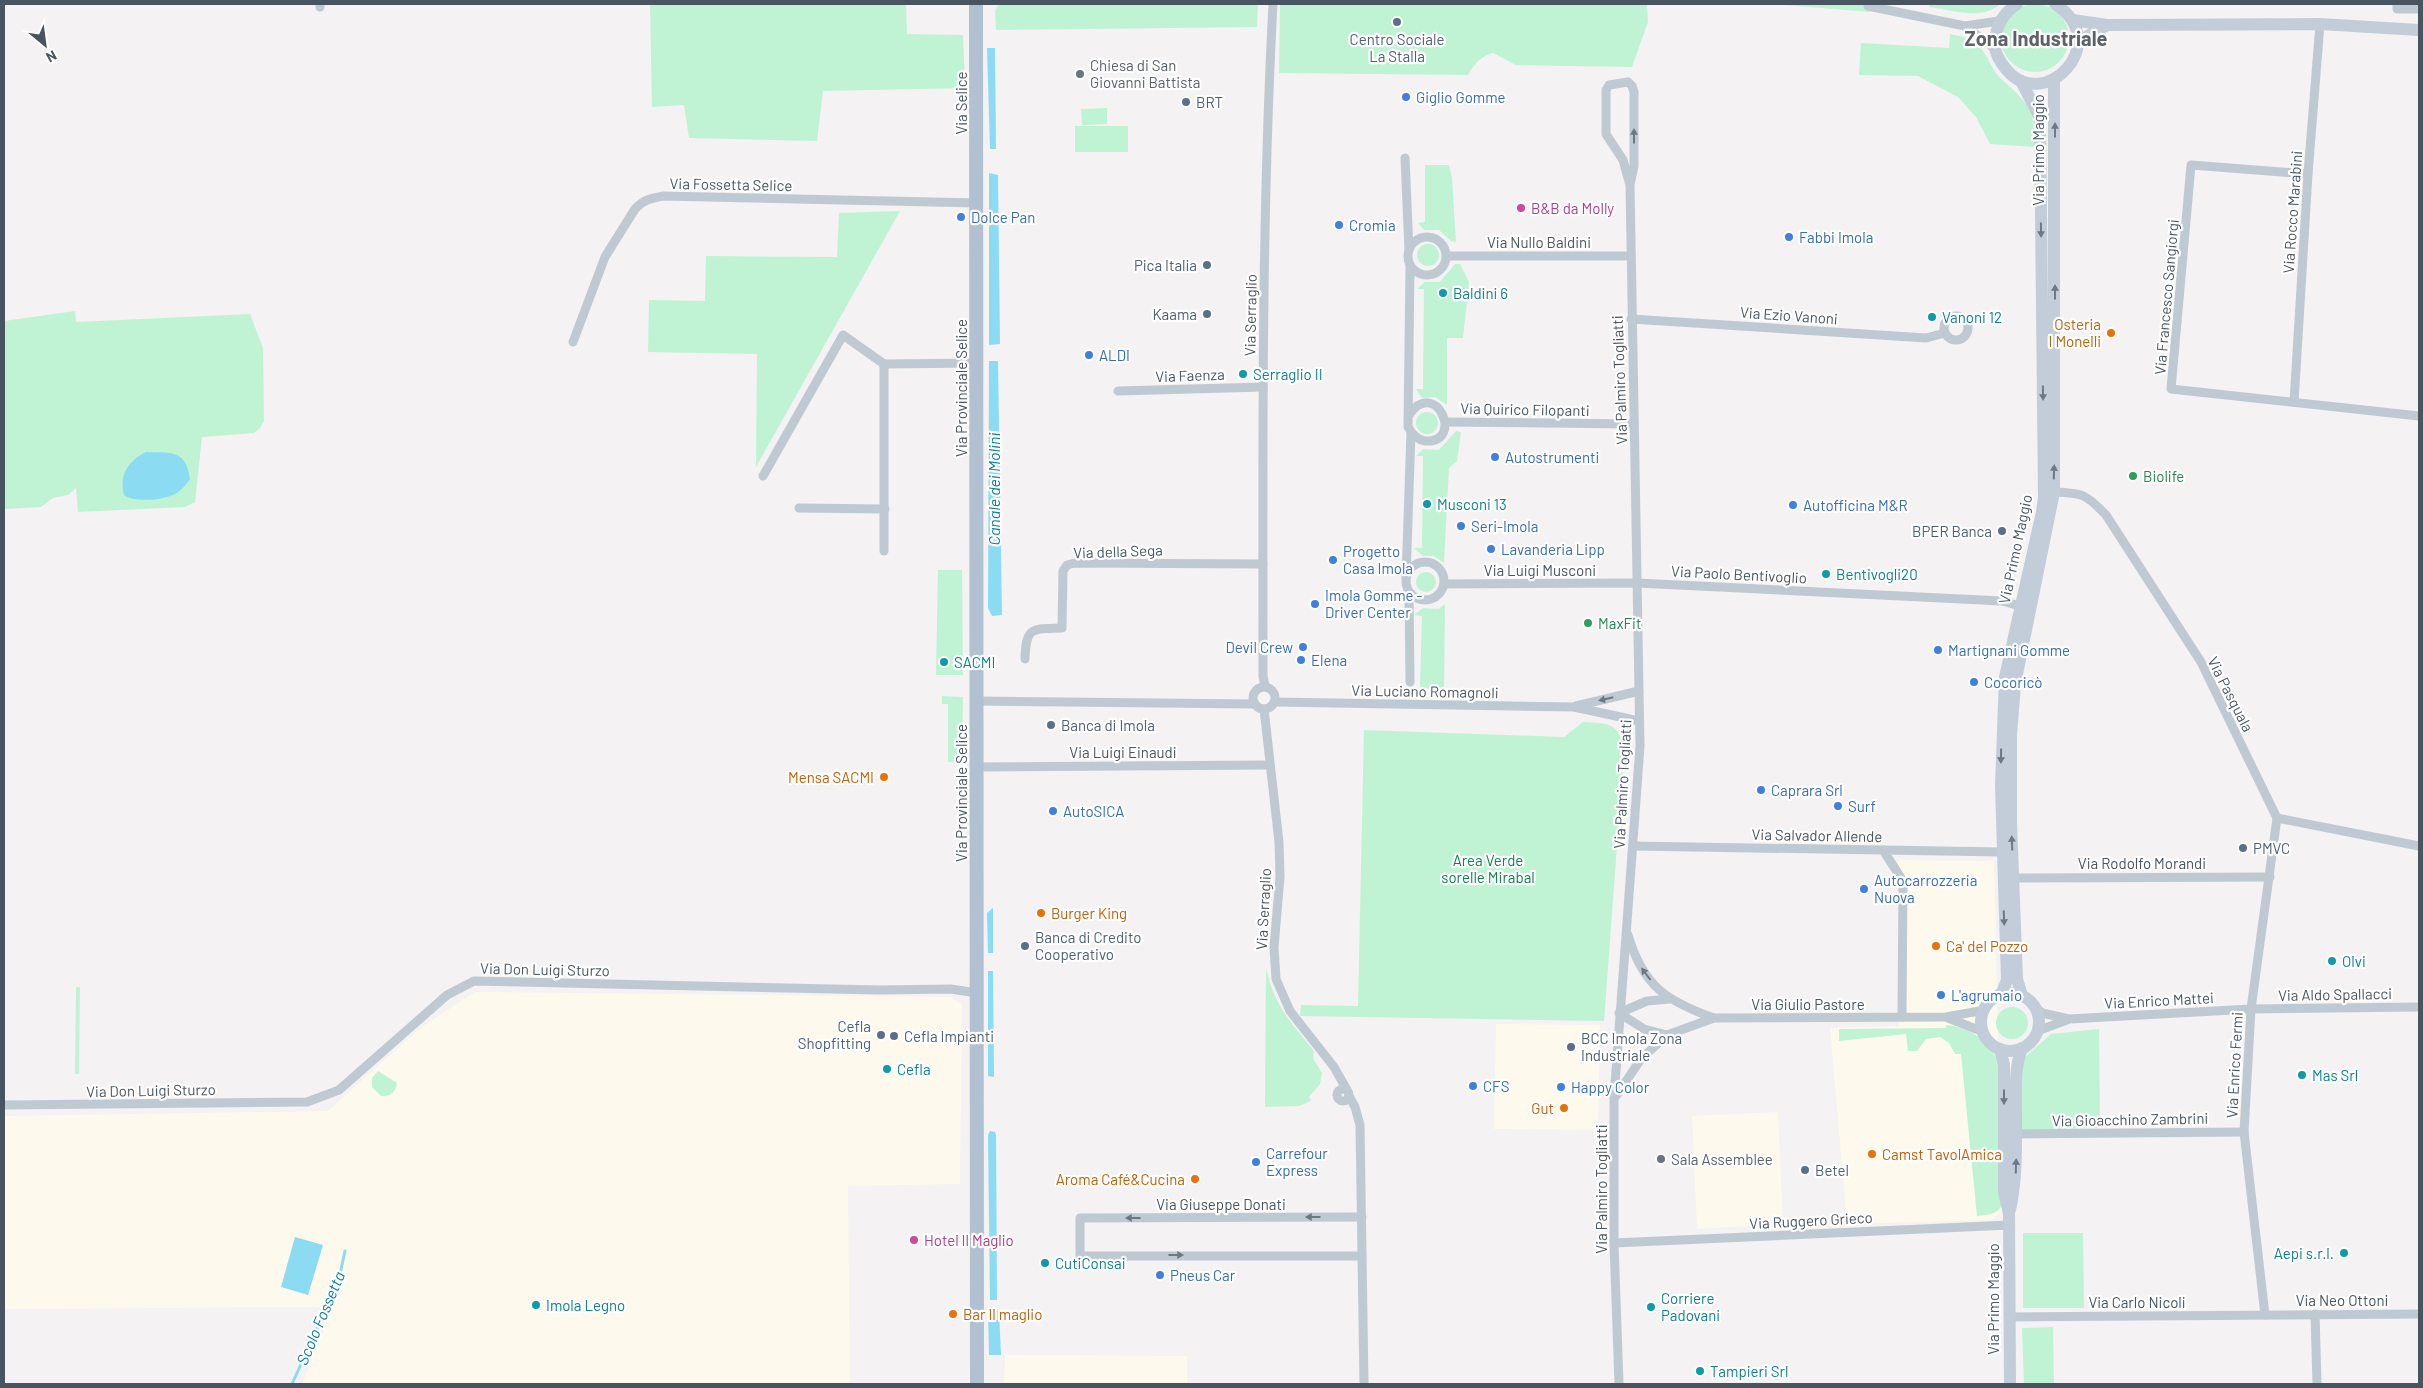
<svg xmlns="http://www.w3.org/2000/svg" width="2423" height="1388" font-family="Barlow,sans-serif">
  <rect width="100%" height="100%" fill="#f4f2f2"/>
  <!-- commercial -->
  <g fill="#fdf9ed">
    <path d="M1898 860 1994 861 2002 1210 1992 1220 1847 1224 1830 1028 1899 1026Z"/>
    <path d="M475 992 950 997 962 1004 960 1184 848 1186 850 1384H302L333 1307 4 1309V1116L328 1111 420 1028Z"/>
    <path d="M1496 1024 1600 1025 1598 1130 1494 1129Z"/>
    <path d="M1778 1112 1783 1224 1697 1229 1692 1116Z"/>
    <path d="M1005 1355 1187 1356V1384H1004Z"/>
  </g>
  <!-- green -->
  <g fill="#c0f3d4">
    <circle cx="2035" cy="38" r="34"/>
    <path d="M650 4H906L907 34 963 35 965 88 823 91 817 141 689 138 684 105 652 107Z"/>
    <path d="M999 4H1258L1257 27 996 30 995 11Z"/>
    <path d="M1280 4H1647L1648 22 1632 67 1516 65 1493 53C1480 57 1475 63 1468 75L1279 73Z"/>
    <path d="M1772 4H1871L1870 12Z"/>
    <path d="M1930 4H2000C1982 21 1952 10 1929 7Z"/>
    <path d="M1950 34C1959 36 1968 37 1976 43 1987 52 1990 67 2000 78 2013 90 2025 98 2032 116 2035 125 2034 137 2034 147L1990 144 1976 117 1958 97 1918 76 1859 75 1861 43 1949 48Z"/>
    <path d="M1107 108V124L1082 125 1081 109Z"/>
    <rect x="1075" y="126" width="53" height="26"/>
    <path d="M1425 165H1449L1452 178 1456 242 1451 241 1439 230H1424L1418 223 1425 222Z"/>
    <path d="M900 211 756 467 757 354 648 352 649 300 705 301 706 256 837 257 839 213Z"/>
    <circle cx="1428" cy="255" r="11"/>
    <path d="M1455 264H1460L1469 282 1463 338H1447V405L1435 397 1422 398 1416 389H1423L1424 289H1417L1425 282H1440Z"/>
    <path d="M75 311 76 322 250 314 263 348 264 421 260 428 254 433 202 437 195 502 185 507 78 512 76 488 68 495 53 498 41 507 4 509V321Z"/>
    <circle cx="1427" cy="423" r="11"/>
    <path d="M1456 431 1461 432 1457 461 1449 468 1444 563 1434 556H1423L1414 548H1422L1423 456H1416L1423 449 1439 450Z"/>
    <path d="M938 570H962L963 675H936Z"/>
    <circle cx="1426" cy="582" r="10"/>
    <path d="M1445 604 1444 689 1420 688 1422 616 1414 615 1423 608 1439 609Z"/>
    <path d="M942 696 963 697 962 762H948V704H942Z"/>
    <path d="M1583 722C1608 723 1621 723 1624 752L1604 1021 1300 1016 1301 1005 1358 1006 1364 730 1564 737Z"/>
    <path d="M1266 968C1275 1007 1290 1021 1314 1051L1313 1058 1322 1073 1320 1084 1309 1097 1311 1101 1299 1106 1265 1107Z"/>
    <path d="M76 987H80L79 1074H75Z"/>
    <circle cx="2012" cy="1023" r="16"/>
    <path d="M1947 1025C1971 1028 1989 1040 1998 1062L2001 1207C1995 1215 1987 1215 1977 1216L1961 1054H1955L1949 1043 1940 1037 1926 1039 1917 1051H1908L1906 1034 1839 1041V1029L1945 1028Z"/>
    <path d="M2099 1029 2100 1128 2022 1130 2019 1062 2051 1034Z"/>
    <path d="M378 1071 397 1083C396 1092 390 1097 381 1096L372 1087V1078Z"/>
    <path d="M2023 1233H2083L2084 1308H2023Z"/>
    <path d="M2053 1327 2054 1384H2024L2022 1328Z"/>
  </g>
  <!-- water -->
  <g fill="#8bdbf2">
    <path d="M987 48H995L996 149H990Z"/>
    <path d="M989 173 998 175 1000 344 989 345Z"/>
    <path d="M989 361H998L1002 615 992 616 988 608Z"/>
    <path d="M146 452C171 453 186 449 190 479 186 485 182 490 175 494 164 500 134 503 124 495 119 475 128 461 146 452Z"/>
    <path d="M993 908V953H988L987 913Z"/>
    <path d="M988 971H993L994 1077 988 1076Z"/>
    <path d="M990 1131 995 1132 996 1135 997 1300H990L988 1135Z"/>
    <path d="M295 1237 323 1245 308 1295 281 1287Z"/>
    <path d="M999 1311 1001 1355H989L988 1312Z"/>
  </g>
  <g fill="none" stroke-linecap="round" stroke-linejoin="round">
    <!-- stream -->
    <path stroke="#8bdbf2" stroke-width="3" d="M292 1384 338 1283 345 1251"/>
    <!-- street -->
    <g stroke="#bfc9d2" stroke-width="9">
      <path d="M2397 4V9H2419"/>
      <path d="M1868 6 1965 26 1999 21"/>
      <path d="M320 7V4"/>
      <path d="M1965 26 1995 49"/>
      <path d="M1405 158 1409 250"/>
      <path d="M2308 174 2191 165 2171 389 2419 416"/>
      <circle cx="1427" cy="256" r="19"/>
      <path d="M1447 256H1631"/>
      <circle cx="1956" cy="328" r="12"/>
      <path d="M1631 319 1926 338 1945 333"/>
      <path d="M573 342 605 257 635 209C643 200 651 198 664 196L978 203"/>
      <path d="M1118 391 1263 387"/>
      <path d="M2294 402 2308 174 2320 24"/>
      <path d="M1409 415C1435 376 1466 443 1425 441 1417 440 1412 434 1408 427L1410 266"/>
      <path d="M1446 422 1634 424"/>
      <path d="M763 476 843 335 884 364 978 363"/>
      <path d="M2054 492C2083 493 2086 494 2106 515L2201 662 2277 818 2419 846"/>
      <path d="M799 508 885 509"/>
      <path d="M884 551V364"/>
      <circle cx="1425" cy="581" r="19"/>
      <path d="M1406 578 1411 432"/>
      <path d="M1444 584 1637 583 2002 601 2020 606"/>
      <path d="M1409 592 1410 682"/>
      <path d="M1025 659C1026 626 1032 629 1062 628L1063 571 1067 565 1075 563 1263 564"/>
      <path d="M1265 686 1263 676C1263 452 1261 228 1273 4"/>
      <circle cx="1264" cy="698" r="11"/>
      <path d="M977 701 1255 704"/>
      <path d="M1275 702 1574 707 1639 721"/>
      <path d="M1576 706 1639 691"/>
      <path d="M1264 709 1279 842 1280 877 1274 947 1276 979 1290 1011 1334 1067 1347 1090"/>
      <path d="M977 767 1269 765"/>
      <path d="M1633 846 2002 852"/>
      <path d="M1883 850 1903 881 1902 1017"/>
      <path d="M2014 878 2270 877"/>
      <path d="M1628 935C1643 986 1666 1001 1714 1018"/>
      <path d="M2034 1006 2042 1013 2069 1019 2251 1009 2419 1007"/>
      <path d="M1948 1018 1984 1032"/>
      <path d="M2037 1031 2067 1020"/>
      <path d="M1667 1035 1644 1029 1619 1013 1647 1001 1670 999"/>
      <circle cx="1343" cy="1095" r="6"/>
      <path d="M1349 1096 1355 1107 1360 1125 1364 1384"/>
      <path d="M1616 1096 1641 1059 1667 1035 1714 1018 1946 1017 1985 1010"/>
      <path d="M4 1105 307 1102 339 1090 447 995 474 981 880 990 951 989 977 993"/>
      <path d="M2016 1134 2244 1132"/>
      <path d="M1362 1217 1080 1218V1256H1362"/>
      <path d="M1614 1243 2010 1225"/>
      <path d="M2315 1314 2317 1384"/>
      <path d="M2265 1315 2244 1132 2251 1009 2277 818"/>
      <path d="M2009 1317 2419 1314"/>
      <path d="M1619 1384 1614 1243V1098L1640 746 1630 185 1623 160 1606 134V90L1609 85 1628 82 1632 86 1634 92V166L1630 185"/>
    </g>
    <!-- secondary -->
    <g stroke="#c2cdd9" stroke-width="12">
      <path d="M2017 4C2002 14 1995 27 1995 45 1995 54 2000 62 2006 69 2043 115 2115 43 2055 4"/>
      <path d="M2073 20 2107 25 2320 24 2419 30"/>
      <path d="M2078 42 2107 25"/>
      <circle cx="2010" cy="1022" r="29"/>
      <path d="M2001 995 2007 980 2001 786 2005 677 2042 512 2044 497 2040 118 2021 81"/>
      <path d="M2022 996 2017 979 2011 823V735L2015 684 2054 492V79"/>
      <path d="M2000 1049 2004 1065V1192L2009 1214 2010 1384"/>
      <path d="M2010 1210C2017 1178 2016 1145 2016 1113 2016 1090 2014 1069 2022 1048"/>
    </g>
    <!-- primary -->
    <path stroke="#b1c1d2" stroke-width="14" d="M976 4 977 1384"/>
  </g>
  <!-- one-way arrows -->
  <defs><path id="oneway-solid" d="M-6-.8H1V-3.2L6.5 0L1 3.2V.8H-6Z" transform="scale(1.25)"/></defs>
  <g fill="#6d7985">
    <use href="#oneway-solid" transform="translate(2055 130) rotate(-90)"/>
    <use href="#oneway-solid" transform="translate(2041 230) rotate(89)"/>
    <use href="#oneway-solid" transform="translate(2055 292) rotate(-90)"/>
    <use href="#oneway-solid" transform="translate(2043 393) rotate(89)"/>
    <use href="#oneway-solid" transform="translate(2054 472) rotate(-88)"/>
    <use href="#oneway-solid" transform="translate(2001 756) rotate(91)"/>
    <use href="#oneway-solid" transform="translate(2012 843) rotate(-92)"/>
    <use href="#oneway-solid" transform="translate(2004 918) rotate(88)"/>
    <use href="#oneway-solid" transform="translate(2004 1097) rotate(90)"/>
    <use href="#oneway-solid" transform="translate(2016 1166) rotate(-88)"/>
  </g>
  <g fill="#6c7883">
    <use href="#oneway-solid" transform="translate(1634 136) rotate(-90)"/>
    <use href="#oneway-solid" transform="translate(1606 699) rotate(167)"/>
    <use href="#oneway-solid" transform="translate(1646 974) rotate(-127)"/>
    <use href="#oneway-solid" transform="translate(1313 1217) rotate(180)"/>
    <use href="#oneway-solid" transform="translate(1133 1218) rotate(180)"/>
    <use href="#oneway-solid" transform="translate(1176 1255)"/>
  </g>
  <!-- markers -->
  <g fill="#5c6f8a" stroke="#fff" stroke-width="2">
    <circle cx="1397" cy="22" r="5"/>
    <circle cx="1186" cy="102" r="5"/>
    <circle cx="1207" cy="265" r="5"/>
    <circle cx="1207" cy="314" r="5"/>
    <circle cx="2002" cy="531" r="5"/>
    <circle cx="1051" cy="725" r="5"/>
    <circle cx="2243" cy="848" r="5"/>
    <circle cx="1025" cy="946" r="5"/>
    <circle cx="881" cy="1035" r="5"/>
    <circle cx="894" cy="1036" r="5"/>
    <circle cx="1571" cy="1047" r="5"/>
    <circle cx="1805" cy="1170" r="5"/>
  </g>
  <g fill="#6b7280" stroke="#fff" stroke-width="2">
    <circle cx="1080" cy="74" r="5"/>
    <circle cx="1661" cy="1159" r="5"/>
  </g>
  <g fill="#3f7fe0" stroke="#fff" stroke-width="2">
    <circle cx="1406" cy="97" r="5"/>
    <circle cx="961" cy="217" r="5"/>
    <circle cx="1339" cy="225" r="5"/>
    <circle cx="1789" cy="237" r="5"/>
    <circle cx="1089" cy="355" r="5"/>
    <circle cx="1495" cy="457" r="5"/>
    <circle cx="1793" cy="505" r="5"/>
    <circle cx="1461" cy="526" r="5"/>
    <circle cx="1491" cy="549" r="5"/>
    <circle cx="1333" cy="560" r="5"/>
    <circle cx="1315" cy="604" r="5"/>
    <circle cx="1303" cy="647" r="5"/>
    <circle cx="1938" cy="650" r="5"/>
    <circle cx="1301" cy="660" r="5"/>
    <circle cx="1974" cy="682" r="5"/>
    <circle cx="1761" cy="790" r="5"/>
    <circle cx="1838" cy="806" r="5"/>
    <circle cx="1053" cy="811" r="5"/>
    <circle cx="1864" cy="889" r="5"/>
    <circle cx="1941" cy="995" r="5"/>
    <circle cx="1473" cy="1086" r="5"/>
    <circle cx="1561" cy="1087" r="5"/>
    <circle cx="1256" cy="1162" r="5"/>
    <circle cx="1160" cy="1275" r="5"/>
  </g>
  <g fill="#d1479c" stroke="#fff" stroke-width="2">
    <circle cx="1521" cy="208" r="5"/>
    <circle cx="914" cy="1240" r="5"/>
  </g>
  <g fill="#0f9aa8" stroke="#fff" stroke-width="2">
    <circle cx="1443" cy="293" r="5"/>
    <circle cx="1932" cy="317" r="5"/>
    <circle cx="1243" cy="374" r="5"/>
    <circle cx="1427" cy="504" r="5"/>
    <circle cx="1826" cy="574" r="5"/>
    <circle cx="944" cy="662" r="5"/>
    <circle cx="2332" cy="961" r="5"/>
    <circle cx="887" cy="1069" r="5"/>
    <circle cx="2302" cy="1075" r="5"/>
    <circle cx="2344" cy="1253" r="5"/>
    <circle cx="1045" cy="1263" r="5"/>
    <circle cx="536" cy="1305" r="5"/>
    <circle cx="1651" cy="1307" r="5"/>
    <circle cx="1700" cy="1371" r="5"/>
  </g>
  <g fill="#e8710a" stroke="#fff" stroke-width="2">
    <circle cx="2111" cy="333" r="5"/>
    <circle cx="884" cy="777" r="5"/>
    <circle cx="1041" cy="913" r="5"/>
    <circle cx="1936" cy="946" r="5"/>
    <circle cx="1564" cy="1108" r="5"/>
    <circle cx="1872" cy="1154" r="5"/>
    <circle cx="1195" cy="1179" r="5"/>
    <circle cx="953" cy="1314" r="5"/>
  </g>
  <g fill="#2e9e5b" stroke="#fff" stroke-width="2">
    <circle cx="2133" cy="476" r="5"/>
    <circle cx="1588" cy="623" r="5"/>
  </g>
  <g text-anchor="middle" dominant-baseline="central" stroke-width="4.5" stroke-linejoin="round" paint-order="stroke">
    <!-- service labels -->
    <g font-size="15" fill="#4e5e75" stroke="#fff" text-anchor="start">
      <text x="1397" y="39" text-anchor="middle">Centro Sociale<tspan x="1397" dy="17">La Stalla</tspan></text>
      <text x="1196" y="102">BRT</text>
      <text x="1197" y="265" text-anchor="end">Pica Italia</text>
      <text x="1197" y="314" text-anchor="end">Kaama</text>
      <text x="1992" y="531" text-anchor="end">BPER Banca</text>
      <text x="1061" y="725">Banca di Imola</text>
      <text x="2253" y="848">PMVC</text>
      <text x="1035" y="937">Banca di Credito<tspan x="1035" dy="17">Cooperativo</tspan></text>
      <text x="871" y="1026" text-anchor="end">Cefla<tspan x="871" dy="17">Shopfitting</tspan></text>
      <text x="904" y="1036">Cefla Impianti</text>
      <text x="1581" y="1038">BCC Imola Zona<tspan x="1581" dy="17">Industriale</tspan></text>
      <text x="1815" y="1170">Betel</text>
    </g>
    <!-- worship labels -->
    <g font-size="15" fill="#5b616d" stroke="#fff" text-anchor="start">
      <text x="1090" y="65">Chiesa di San<tspan x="1090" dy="17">Giovanni Battista</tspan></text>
      <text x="1671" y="1159">Sala Assemblee</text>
    </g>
    <!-- shop labels -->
    <g font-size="15" fill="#366cbe" stroke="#fff" text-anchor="start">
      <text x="1416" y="97">Giglio Gomme</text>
      <text x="971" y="217">Dolce Pan</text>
      <text x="1349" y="225">Cromia</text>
      <text x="1799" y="237">Fabbi Imola</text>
      <text x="1099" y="355">ALDI</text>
      <text x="1505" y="457">Autostrumenti</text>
      <text x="1803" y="505">Autofficina M&amp;R</text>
      <text x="1471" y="526">Seri-Imola</text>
      <text x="1501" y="549">Lavanderia Lipp</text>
      <text x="1343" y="551">Progetto<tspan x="1343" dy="17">Casa Imola</tspan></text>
      <text x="1325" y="595">Imola Gomme -<tspan x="1325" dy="17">Driver Center</tspan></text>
      <text x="1293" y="647" text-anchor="end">Devil Crew</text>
      <text x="1948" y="650">Martignani Gomme</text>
      <text x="1311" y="660">Elena</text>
      <text x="1984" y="682">Cocoricò</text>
      <text x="1771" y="790">Caprara Srl</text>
      <text x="1848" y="806">Surf</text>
      <text x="1063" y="811">AutoSICA</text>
      <text x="1874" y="880">Autocarrozzeria<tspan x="1874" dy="17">Nuova</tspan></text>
      <text x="1951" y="995">L'agrumaio</text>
      <text x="1483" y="1086">CFS</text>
      <text x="1571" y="1087">Happy Color</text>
      <text x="1266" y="1153">Carrefour<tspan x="1266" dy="17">Express</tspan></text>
      <text x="1170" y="1275">Pneus Car</text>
    </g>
    <!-- street labels -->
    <g font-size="15" fill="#485561" stroke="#fff">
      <text transform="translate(961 103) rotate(-90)">Via Selice</text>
      <text transform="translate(2038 150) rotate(-90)">Via Primo Maggio</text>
      <text transform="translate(731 184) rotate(1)">Via Fossetta Selice</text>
      <text transform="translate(2292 212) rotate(-86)">Via Rocco Marabini</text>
      <text x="1539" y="242">Via Nullo Baldini</text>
      <text transform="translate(2166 297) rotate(-85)">Via Francesco Sangiorgi</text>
      <text transform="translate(1250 315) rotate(-89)">Via Serraglio</text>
      <text transform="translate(1789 315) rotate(4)">Via Ezio Vanoni</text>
      <text transform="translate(1190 375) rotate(-2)">Via Faenza</text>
      <text transform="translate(1619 380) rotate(-92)">Via Palmiro Togliatti</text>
      <text transform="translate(961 388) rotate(-90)">Via Provinciale Selice</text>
      <text transform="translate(1525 409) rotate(1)">Via Quirico Filopanti</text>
      <text transform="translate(2015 549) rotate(-78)">Via Primo Maggio</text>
      <text transform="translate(1118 551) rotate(-2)">Via della Sega</text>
      <text x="1540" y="570">Via Luigi Musconi</text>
      <text transform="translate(1739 574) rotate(3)">Via Paolo Bentivoglio</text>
      <text transform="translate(1425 691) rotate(1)">Via Luciano Romagnoli</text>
      <text transform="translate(2231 694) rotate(63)">Via Pasquala</text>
      <text x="1123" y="752">Via Luigi Einaudi</text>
      <text transform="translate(1622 784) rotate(-87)">Via Palmiro Togliatti</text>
      <text transform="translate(961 793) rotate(-90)">Via Provinciale Selice</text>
      <text transform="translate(1817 835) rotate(1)">Via Salvador Allende</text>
      <text x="2142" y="863">Via Rodolfo Morandi</text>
      <text transform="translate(1263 909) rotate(-87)">Via Serraglio</text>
      <text transform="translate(545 969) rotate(1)">Via Don Luigi Sturzo</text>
      <text transform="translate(2335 994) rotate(-1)">Via Aldo Spallacci</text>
      <text transform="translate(2159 1000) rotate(-3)">Via Enrico Mattei</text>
      <text x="1808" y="1004">Via Giulio Pastore</text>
      <text transform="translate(2234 1065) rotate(-87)">Via Enrico Fermi</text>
      <text transform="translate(151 1090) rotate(-1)">Via Don Luigi Sturzo</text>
      <text transform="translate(2130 1119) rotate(-1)">Via Gioacchino Zambrini</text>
      <text transform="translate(1601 1189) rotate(-90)">Via Palmiro Togliatti</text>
      <text x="1221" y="1204">Via Giuseppe Donati</text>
      <text transform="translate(1811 1220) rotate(-3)">Via Ruggero Grieco</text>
      <text transform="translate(1993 1299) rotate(-90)">Via Primo Maggio</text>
      <text x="2342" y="1300">Via Neo Ottoni</text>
      <text x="2137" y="1302">Via Carlo Nicoli</text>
    </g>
    <!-- hotel labels -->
    <g font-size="15" fill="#b23c85" stroke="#fff" text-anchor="start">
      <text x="1531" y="208">B&amp;B da Molly</text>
      <text x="924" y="1240">Hotel Il Maglio</text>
    </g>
    <!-- culture labels -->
    <g font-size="15" fill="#0d838f" stroke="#fff" text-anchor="start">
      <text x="1453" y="293">Baldini 6</text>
      <text x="1942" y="317">Vanoni 12</text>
      <text x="1253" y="374">Serraglio II</text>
      <text x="1437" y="504">Musconi 13</text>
      <text x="1836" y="574">Bentivogli20</text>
      <text x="954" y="662">SACMI</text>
      <text x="2342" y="961">Olvi</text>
      <text x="897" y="1069">Cefla</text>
      <text x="2312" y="1075">Mas Srl</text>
      <text x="2334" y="1253" text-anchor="end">Aepi s.r.l.</text>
      <text x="1055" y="1263">CutiConsai</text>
      <text x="1661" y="1298">Corriere<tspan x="1661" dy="17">Padovani</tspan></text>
      <text x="546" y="1305">Imola Legno</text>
      <text x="1710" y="1371">Tampieri Srl</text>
    </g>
    <!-- food labels -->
    <g font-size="15" fill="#c56008" stroke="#fff" text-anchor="end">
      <text x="2101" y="324">Osteria<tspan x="2101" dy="17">I Monelli</tspan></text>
      <text x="874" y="777">Mensa SACMI</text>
      <text x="1051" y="913" text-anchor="start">Burger King</text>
      <text x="1946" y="946" text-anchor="start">Ca' del Pozzo</text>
      <text x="1554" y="1108">Gut</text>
      <text x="1882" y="1154" text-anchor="start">Camst TavolAmica</text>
      <text x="1185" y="1179">Aroma Café&amp;Cucina</text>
      <text x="963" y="1314" text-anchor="start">Bar Il maglio</text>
    </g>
    <!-- leisure labels -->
    <g font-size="15" fill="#27864d" stroke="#fff" text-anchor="start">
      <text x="2143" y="476">Biolife</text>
      <text x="1598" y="623">MaxFit</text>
    </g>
    <!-- park labels -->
    <g font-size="15" fill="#12834c" stroke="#fff">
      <text x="1488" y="860">Area Verde<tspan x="1488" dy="17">sorelle Mirabal</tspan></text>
    </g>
    <!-- water labels -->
    <g font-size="16" font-style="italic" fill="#067e9f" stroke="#fff">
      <text transform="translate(993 489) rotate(-90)">Canale dei Molini</text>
      <text transform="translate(320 1318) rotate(-67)">Scolo Fossetta</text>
    </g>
    <!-- district labels -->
    <g font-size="20" font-weight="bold" fill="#5e6267" stroke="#fff">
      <text x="2036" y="38">Zona Industriale</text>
    </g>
  </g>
  <!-- border -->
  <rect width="2423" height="1388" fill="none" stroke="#485561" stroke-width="10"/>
  <!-- north arrow -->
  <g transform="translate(45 45) rotate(151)" stroke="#ffffff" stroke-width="4" paint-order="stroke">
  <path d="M0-4L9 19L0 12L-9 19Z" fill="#485561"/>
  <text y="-8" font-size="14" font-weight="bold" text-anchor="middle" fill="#485561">N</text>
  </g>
</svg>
